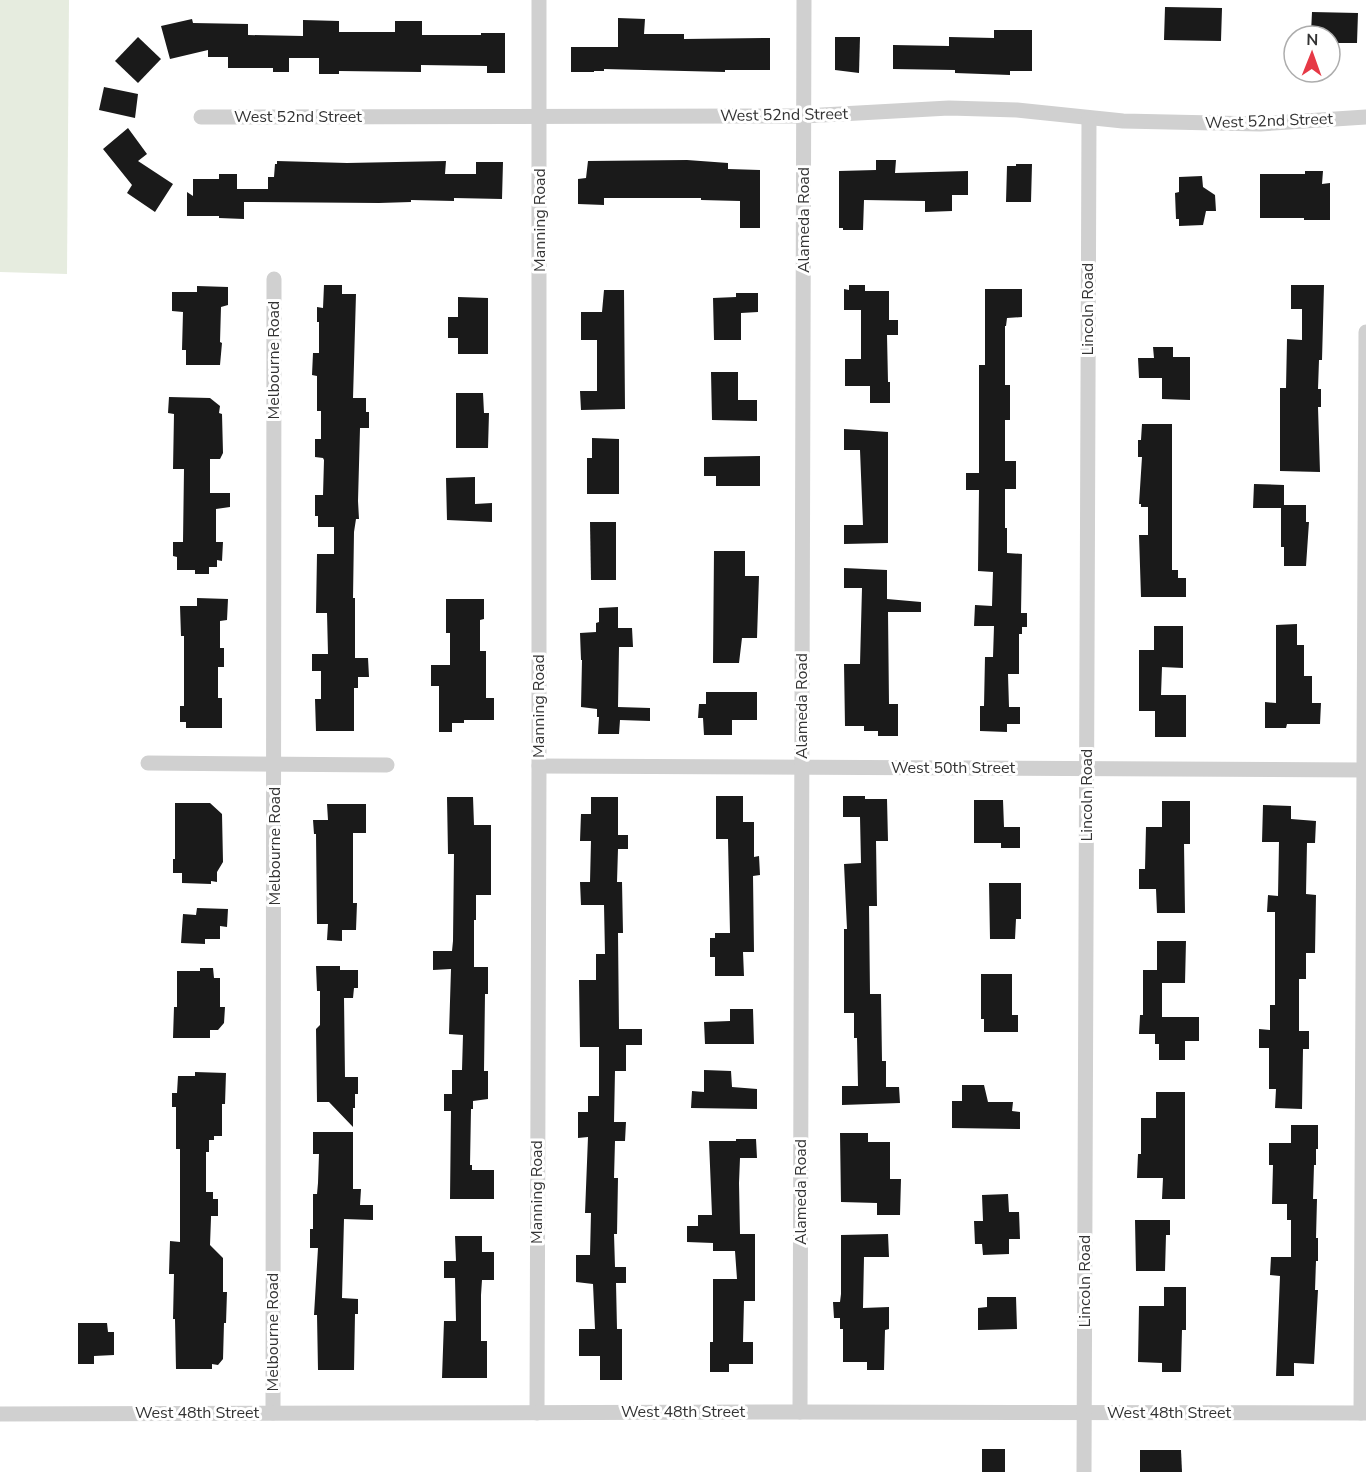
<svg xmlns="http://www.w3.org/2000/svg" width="1366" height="1472" font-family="'Nunito Sans',sans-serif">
  <rect width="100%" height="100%" fill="#fff"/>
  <!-- green -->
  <path fill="#e6ecdf" d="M0 0H69L67 274 0 272Z"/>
  <!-- building -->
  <g fill="#1a1a1a">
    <path d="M1165 7 1222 8 1221 41 1164 40Z"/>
    <path d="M1312 12 1358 13 1357 43H1335V37H1330V34L1311 33Z"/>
    <path d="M618 18 645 19 644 34H684V39L770 38V70H725V72L604 69V71H594V72H571V47H618Z"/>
    <path d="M192 19 193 23 248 24V35L303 36V20L339 21V32H395V21H422V35H481V33H505V73H487V66L421 65V72L339 71V74H319V58H289V72H273V68H228V57H208V50L170 59 161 26Z"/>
    <path d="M994 30H1032V71H1010V75L955 73V70L893 69V45L949 46V37L994 38Z"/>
    <path d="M138 37 161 59 138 83 115 61Z"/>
    <path d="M835 37H860L859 73 835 70Z"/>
    <path d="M104 87 138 94 135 118 99 110Z"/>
    <path d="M128 128 147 154 138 161 173 184 155 212 127 193 132 185 103 149Z"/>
    <path d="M687 160 728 163V169L760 170V228H740V201L701 200V198H604V205L578 204V179L586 178 588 161Z"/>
    <path d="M876 160H896L895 173 968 171V195H952V211L925 212V201L864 200 863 230H843V228H839V171L876 170Z"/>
    <path d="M277 161 347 163 446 161 445 174H476V162H503L502 199 454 198V201L411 200V202L379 203 244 202V219L219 218V216H187V192L193 196V179H219V174H237V189H268V177H274L275 164H277Z"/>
    <path d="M1016 164H1032L1031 202H1006L1007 166H1016Z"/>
    <path d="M1305 171H1323L1322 184 1330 183V220H1304V218H1260V174H1305Z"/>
    <path d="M1202 176 1203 187 1215 195 1216 211H1206L1203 225 1179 226V219H1176L1175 193 1179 192V177Z"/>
    <path d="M324 285H342V294H356L353 398H366V412H369V428H360L358 501 359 519H356L354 532 353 598H355V658H368L369 677H358V688H354V731H316L315 699H321V671H312V654H328L327 613H316L317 554H334V527H318V516H315V495H323L324 460 323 458 315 457V439H321V411H317V376L312 375 313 353H319V322H317V307L323 308Z"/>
    <path d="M849 285H865V291H889V320H898V335H887L888 382H890V403H870V386H845V359H861V310H844V289L849 290Z"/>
    <path d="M1291 285H1324L1322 360H1319L1318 389H1321V407H1318L1320 472 1280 471V388H1286L1287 339 1302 340V309H1291Z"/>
    <path d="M197 286 228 287V305L221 307 220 342 222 343 220 365H186V350H182L183 312 172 311V292H197Z"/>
    <path d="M985 289H1022V317L1007 318 1006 326H1005V385H1010V420H1005V461H1016V489H1005V528H1007V553L1022 554 1021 613H1027V627H1022V634H1019V674H1008L1009 707H1020V724H1007V732L980 731V706H984L985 657H993L994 626H974L975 605 992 606 993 572 978 571 979 490H966V473H979V365H985Z"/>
    <path d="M604 290H624L625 409 581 410 580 391H597V340H581V312H602Z"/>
    <path d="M736 293H758V312L741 313V340H714L713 298 736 297Z"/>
    <path d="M458 297 488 298V354H458V338H448V317H458Z"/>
    <path d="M1153 347H1173V357H1190V400L1162 399V378H1139L1138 358H1154Z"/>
    <path d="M711 372H738V400H757V421L712 420Z"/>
    <path d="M456 393H483L484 413H489L488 448H456Z"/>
    <path d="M169 397 210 398 220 406 219 413 222 414 223 453 220 459H210V493H230V507L216 509V542H223L222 561 217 560V567H209V574H195V570H177V557L173 556V542H183L184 469H173L174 414 168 413Z"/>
    <path d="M1142 424H1172V570H1178V578H1186V597H1141L1139 535H1148V507H1141V504H1139L1142 457H1138V440H1141Z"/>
    <path d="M844 429 888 432V543L844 544V525H863L860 450H844Z"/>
    <path d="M592 438 619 439V494H587V458H592Z"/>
    <path d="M760 456V486H716V476H704V457Z"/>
    <path d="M475 477V504L492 503V522L447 520 446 478Z"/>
    <path d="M1254 484 1284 485V505H1306V522H1309L1306 566H1284V547H1281V508H1253Z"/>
    <path d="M590 522H616V580H591Z"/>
    <path d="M714 551H745V576H759L757 638H742L739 663H713Z"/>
    <path d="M844 568 887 570V599L921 602V612H888L889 704H898V736H878V731H864V726H845L844 664H860L862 588H844Z"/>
    <path d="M197 598 228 599 227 620 220 621V648H224V667H218V698H222V728H186V722H180V706H184V636H181L180 606H197Z"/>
    <path d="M446 599H484V619L480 620V651H486V698H494V720H464V723H452V732H439V686H431V665H450V633H446Z"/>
    <path d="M618 607V628H632L633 647H619L618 707 650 708V721L620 720 619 734H598L599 717H597V709L581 707 582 660H581L580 633 596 632V623L599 622V608Z"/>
    <path d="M1297 624V645H1304V676H1312V703H1321L1320 724H1287L1286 728H1265V702L1276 703V625Z"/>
    <path d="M1154 626H1183V668L1162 667 1161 695H1186V737H1155V711H1139V650H1154Z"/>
    <path d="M706 692H757V720H732V735H704L703 718H698L699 704H706Z"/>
    <path d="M716 796H743V822H754V857L759 856 760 875 753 876 754 952H743L744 976H715V957H710V938H715V933H730L728 839H716Z"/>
    <path d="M843 796H865V799H887L888 841H876L877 906H869L870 994H881L882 1061H886V1087H899L900 1103 842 1105V1086H858L857 1038H854V1013H844V929H847L844 864 861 863 860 817H843Z"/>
    <path d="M447 797H473L474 825H491V895H476V920H474V967H488V994H485L484 1071H488V1099L473 1101V1109H471L470 1165H472V1170H494V1199H450L451 1111H444V1094H452V1070H462L463 1035 449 1034 451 969 433 970V951H452L453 941 454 854H448Z"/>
    <path d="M591 797H618V835H628V849H618L617 882H622L623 933H618L619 1029H642V1045H626V1071H615L614 1122H626L625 1141H615L614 1178H618L617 1234H614L615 1267H626V1283H616L617 1329H622V1380H600V1356H579V1329H595L593 1284 576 1282V1255H590L591 1213H585L588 1137 578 1138V1112H588V1096H599V1047H580L579 980H596V954H605L604 905H581L580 882H590L591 841H580L581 814H591Z"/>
    <path d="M974 800H1003L1004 827H1020V848H1001V843H974Z"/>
    <path d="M1162 801H1190V844H1184L1185 913H1157L1156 889H1139V869H1145L1146 827H1162Z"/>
    <path d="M175 803H210L222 814 223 862 217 872V882L211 881V884L182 883V873H173V859H175Z"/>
    <path d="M327 804H366V833H353V903H357L356 930H342V941L327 940 328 924H317L316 834H314L313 820H328Z"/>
    <path d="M1263 805 1291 806V819L1316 821 1315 843H1307L1306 894 1316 895 1315 953H1306V979H1299V1031H1309V1049H1303L1302 1109 1275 1108 1276 1089H1269V1048H1259V1029L1270 1030V1005H1275V912H1267L1268 895 1278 896 1279 842H1262Z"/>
    <path d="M989 883H1021V919H1016L1015 939H990Z"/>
    <path d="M197 908 228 909 227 927 220 926V939H205V944L181 943 183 914 196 915Z"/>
    <path d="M1157 941H1186L1185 983H1162V1017H1199V1041H1185V1060H1159V1044H1155V1034H1139L1140 1015H1143V970H1157Z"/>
    <path d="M316 966H340V970H358V988H354L353 998H344L345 1077H358V1094H355V1108H353V1127L329 1102H317L316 1029 320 1025V991H317Z"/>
    <path d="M200 968H213L214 978H220V1007H225L224 1023 218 1030H210V1038H173L174 1007H177V971H200Z"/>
    <path d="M981 974H1012V1015H1018V1032H984V1019H981Z"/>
    <path d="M730 1009H753L754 1044H705L704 1022 730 1021Z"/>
    <path d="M704 1070 731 1071 732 1087 757 1089V1109L691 1108 692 1091 704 1092Z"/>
    <path d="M195 1072 226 1073 225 1104H222V1136H214V1140H209V1152H206V1192H213V1199H218V1216H211V1218L210 1245 223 1258V1292H227L226 1323H224L223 1359 218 1365 212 1364V1369H176L175 1319H173L174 1274H169L170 1241 180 1242V1149H176V1107H172V1093H177L178 1076H195Z"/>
    <path d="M962 1085H984L988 1102H1013L1012 1111 1020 1112V1129L952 1128V1101H962Z"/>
    <path d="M1156 1092H1185V1199H1162L1163 1178H1137L1138 1154H1141V1118H1156Z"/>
    <path d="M1291 1125H1318V1149H1316V1165H1314L1313 1199H1317L1316 1238H1318V1261H1316L1315 1290H1318L1314 1364 1294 1363V1376H1276L1280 1276 1270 1275 1271 1257H1291V1220H1287V1204H1272L1273 1165H1269V1143H1291Z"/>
    <path d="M313 1132H353V1189H361L360 1205H373V1220L344 1219 342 1298 358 1299V1314H355L354 1370H318L317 1315H314L318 1248H310V1229H313V1194H317L318 1183 319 1154H313Z"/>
    <path d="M840 1133H868V1142H890V1179H901L900 1215H877V1203L841 1202Z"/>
    <path d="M736 1139H756L757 1158H740L739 1183 740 1234H755V1301H744L743 1342H753V1364H729V1372H710V1342H713V1279H737L735 1251H713V1243L687 1242V1226H698V1215H712L709 1141H736Z"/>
    <path d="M1008 1194 1009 1212H1019L1020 1239H1009V1254L983 1255 982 1244H975L974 1221H983L982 1195Z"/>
    <path d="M1135 1220H1170V1235H1166L1165 1271H1136Z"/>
    <path d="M888 1234 889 1257H864L863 1308 889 1307V1329L885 1330 884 1370H867V1362H843V1329H840V1318H834L833 1302H840L841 1294V1235Z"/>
    <path d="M455 1236H482V1252H494V1280H482L481 1295V1341H487V1378H442L444 1321H456L455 1278H444V1261H456Z"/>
    <path d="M1164 1287H1186V1330H1182L1181 1372H1162V1363L1138 1362 1139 1306H1164Z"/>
    <path d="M987 1297H1016L1017 1329 978 1330V1308L987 1307Z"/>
    <path d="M78 1323H107L108 1332H114V1355L94 1356V1364H78Z"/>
    <rect x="982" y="1449" width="23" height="23"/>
    <path d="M1140 1450H1181L1182 1472H1140Z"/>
  </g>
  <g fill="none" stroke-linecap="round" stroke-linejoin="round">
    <!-- minor -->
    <g stroke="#d0d0d0" stroke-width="15">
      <path d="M201 117 804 116 949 108 1017 110 1123 121 1260 124 1366 117"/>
      <path d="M148 763 387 765"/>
      <path d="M539 766 1366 770"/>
      <path d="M800 1412 804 0"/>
      <path d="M273 1413 274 279"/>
      <path d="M537 1413 539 766V0"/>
      <path d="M1361 1413 1366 332"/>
      <path d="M0 1414 800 1412 1366 1413"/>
      <path d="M1084 1472 1089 118"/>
    </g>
  </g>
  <g text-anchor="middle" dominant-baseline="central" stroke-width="6" stroke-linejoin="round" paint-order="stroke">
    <!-- street labels -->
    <g font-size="16" fill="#333" stroke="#fff">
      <text transform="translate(784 115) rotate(-1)">West 52nd Street</text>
      <text x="298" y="117">West 52nd Street</text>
      <text transform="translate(1269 121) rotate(-2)">West 52nd Street</text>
      <text transform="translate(540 220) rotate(-90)">Manning Road</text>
      <text transform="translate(804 220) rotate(-90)">Alameda Road</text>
      <text transform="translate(1088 309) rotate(-90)">Lincoln Road</text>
      <text transform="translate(274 360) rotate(-90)">Melbourne Road</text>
      <text transform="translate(539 706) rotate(-90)">Manning Road</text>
      <text transform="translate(802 706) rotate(-90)">Alameda Road</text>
      <text x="953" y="768">West 50th Street</text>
      <text transform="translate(1087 795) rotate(-90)">Lincoln Road</text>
      <text transform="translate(275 846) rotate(-90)">Melbourne Road</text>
      <text transform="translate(537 1192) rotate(-90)">Manning Road</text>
      <text transform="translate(801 1192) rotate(-90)">Alameda Road</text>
      <text transform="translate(1085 1281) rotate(-90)">Lincoln Road</text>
      <text transform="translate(273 1332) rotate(-90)">Melbourne Road</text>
      <text x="683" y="1412">West 48th Street</text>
      <text x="197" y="1413">West 48th Street</text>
      <text x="1169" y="1413">West 48th Street</text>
    </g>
  </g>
  <!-- north arrow -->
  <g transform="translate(1312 54) rotate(1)"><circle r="28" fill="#ffffff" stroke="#adadad" stroke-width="1.5"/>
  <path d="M0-4.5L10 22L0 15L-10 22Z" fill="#e63946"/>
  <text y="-9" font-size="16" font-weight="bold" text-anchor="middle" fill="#333333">N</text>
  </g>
</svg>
